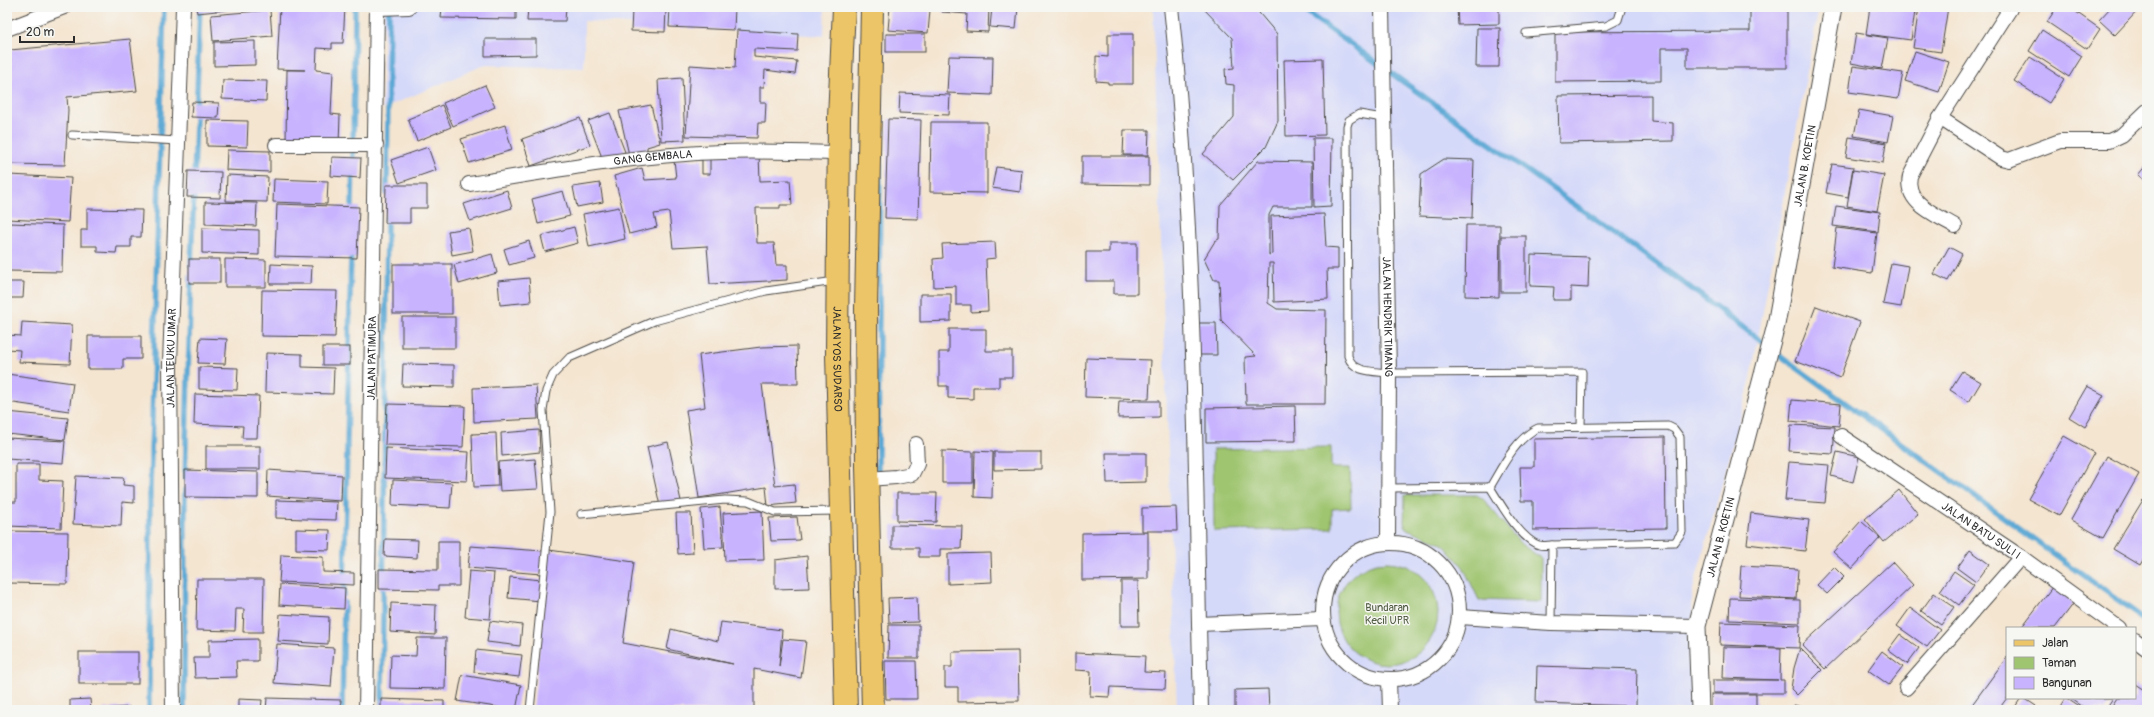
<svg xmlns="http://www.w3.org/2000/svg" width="2154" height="717" font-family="Pangolin,sans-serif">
  <rect width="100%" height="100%" fill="#f6f6f2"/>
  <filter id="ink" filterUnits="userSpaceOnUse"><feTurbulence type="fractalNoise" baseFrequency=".025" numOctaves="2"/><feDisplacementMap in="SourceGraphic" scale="8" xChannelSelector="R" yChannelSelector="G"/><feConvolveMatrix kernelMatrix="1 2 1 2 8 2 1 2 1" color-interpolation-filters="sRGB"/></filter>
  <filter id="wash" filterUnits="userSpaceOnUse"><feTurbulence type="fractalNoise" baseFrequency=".012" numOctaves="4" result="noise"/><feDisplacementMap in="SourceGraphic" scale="16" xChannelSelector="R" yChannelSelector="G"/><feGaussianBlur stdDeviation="0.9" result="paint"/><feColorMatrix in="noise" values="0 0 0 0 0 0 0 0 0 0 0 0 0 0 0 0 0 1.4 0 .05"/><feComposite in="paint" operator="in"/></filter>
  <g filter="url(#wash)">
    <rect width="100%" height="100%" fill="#f4e5d0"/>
    <!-- built -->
    <g fill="#d4d8f9">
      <path d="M384 7H825L824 36 584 21V68L484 65 382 109Z"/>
      <path d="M1153 7H1819L1750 382 1692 593 1693 710H1177Z"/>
    </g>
    <!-- green -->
    <g fill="#9fc570" stroke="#65784e">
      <path d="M1331 447V468H1350L1351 508 1332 509V529L1214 531 1213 449Z"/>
      <path d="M1405 495H1477L1483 499 1521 544 1541 558V602L1479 600 1463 567 1442 543 1407 529 1404 523Z"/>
      <circle cx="1387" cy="613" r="51"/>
    </g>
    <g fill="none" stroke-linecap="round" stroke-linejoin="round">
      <!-- stream -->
      <g stroke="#5ba8d4" stroke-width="5.5">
        <path d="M1299 7 1684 283 1797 368 2147 621"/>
        <path d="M194 178 200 7"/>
        <path d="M387 193 389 7"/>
        <path d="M352 214 355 7"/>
        <path d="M191 266 194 190"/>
        <path d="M185 478 191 276"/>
        <path d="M878 478 880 156"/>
        <path d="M344 594 351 250"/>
        <path d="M149 710 150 490 164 7"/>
        <path d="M184 710 185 490"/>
        <path d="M342 710 344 602"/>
        <path d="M382 710 387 217"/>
      </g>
    </g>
    <g id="blocks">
      <!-- building -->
      <g fill="#c7b3fe">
        <path d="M196 7H236L237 9 197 13Z"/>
        <path d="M280 7H345L343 43H332V49L317 48 316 70 333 72 331 114 340 115 339 144 286 142 287 70H305L277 69Z"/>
        <path d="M442 7H516V19L441 18Z"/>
        <path d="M528 7H566L565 21H527Z"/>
        <path d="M670 7H735L734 30 669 27Z"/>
        <path d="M890 7 930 10 928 33 888 30Z"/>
        <path d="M942 7H989L988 32 966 31 967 14 942 12Z"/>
        <path d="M992 7H1018L1016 29 990 27Z"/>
        <path d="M1202 7H1254L1277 34 1278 121 1266 147 1233 180 1203 154 1234 117V85L1226 84 1225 69 1234 68 1232 38Z"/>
        <path d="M1457 7H1499V24L1458 25Z"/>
        <path d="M1750 7H1787V68H1687V48H1661V81L1555 82V32L1750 31Z"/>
        <path d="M1870 7H1889L1915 11 1911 40 1866 34Z"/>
        <path d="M1919 7H1948L1941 52 1913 48Z"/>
        <path d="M2057 7H2069L2100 29 2087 49 2047 22Z"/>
        <path d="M2111 7H2141L2115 35 2099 20Z"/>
        <path d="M270 10 272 36 213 41 211 15Z"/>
        <path d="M632 10H666L665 32 631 31Z"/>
        <path d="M1477 28H1500L1499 67H1476Z"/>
        <path d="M737 30 798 34 797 51 754 49V57L797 61 795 74 765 70 764 87H760V102H766L765 123H758L757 138 686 136 690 65 735 68Z"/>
        <path d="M2042 30 2082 56 2069 77 2029 51Z"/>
        <path d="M1856 33 1888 38 1882 69 1851 63Z"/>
        <rect x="886" y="34" width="39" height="18"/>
        <path d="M1108 34H1133V84H1108V82L1096 81V56L1108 57Z"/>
        <path d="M130 39 137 91 67 97 68 110 65 165 7 164V80H12L10 50Z"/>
        <path d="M485 39H536V55L485 56Z"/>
        <path d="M255 41V65L214 66V42Z"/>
        <path d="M1915 51 1949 62 1939 92 1905 81Z"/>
        <path d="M949 56 993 57 992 95 947 93Z"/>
        <path d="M2030 57 2064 79 2049 103 2014 81Z"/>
        <path d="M1323 59 1325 135 1286 136 1284 60Z"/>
        <path d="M1853 66 1903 73 1898 99 1849 92Z"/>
        <path d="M682 78 685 140 661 141 658 80Z"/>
        <path d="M223 80 267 81 266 101 222 99Z"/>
        <path d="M485 85 495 107 453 126 443 103Z"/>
        <path d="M900 93 950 95 949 115 899 113Z"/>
        <path d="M1651 95V121L1673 123V141L1559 143 1558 96Z"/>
        <path d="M192 102 219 103 218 118 191 117Z"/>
        <path d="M442 105 451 127 417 141 408 119Z"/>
        <path d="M651 105 660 143 647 147V150L629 155 619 111Z"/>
        <path d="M1859 110 1893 116 1888 142 1854 136Z"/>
        <path d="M610 113 625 152 603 160 588 121Z"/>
        <path d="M580 118 590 145 531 166 522 139Z"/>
        <path d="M888 119 921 120 918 219 885 218Z"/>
        <path d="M207 120 248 121 247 147 207 146Z"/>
        <path d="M931 122H987V193L930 192Z"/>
        <path d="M505 125 512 150 469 163 461 139Z"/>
        <path d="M1124 130H1149L1148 155H1123Z"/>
        <path d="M1849 137 1886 143 1883 163 1846 157Z"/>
        <path d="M1313 138H1332L1331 206 1314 207Z"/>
        <path d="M428 147 436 170 399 183 391 160Z"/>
        <path d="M227 150 270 151V172L226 170Z"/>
        <path d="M759 154 760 181 790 180 792 205H780V208H756L757 243H774L776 265H787V280L710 284 707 246 673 248 669 212 654 214 657 227 629 234 614 176 642 168 645 180 676 178 674 160H702V174H710V155Z"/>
        <path d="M1082 156H1149V185L1082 184Z"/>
        <path d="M332 157 361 158 360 178 331 176Z"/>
        <path d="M1444 159 1474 160 1472 218 1419 216 1421 174Z"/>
        <path d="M1258 161 1312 162V207H1273L1269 215V255L1272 254 1271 216 1324 214 1326 247 1338 248V269H1327L1328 299 1274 302 1273 263H1269L1268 303 1277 309 1326 310 1325 404H1246L1245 357 1256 356 1221 320 1219 280H1214L1204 259 1215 241 1219 239 1220 205Z"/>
        <path d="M1832 164 1853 167 1848 197 1826 193Z"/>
        <path d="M2147 164V183L2138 175Z"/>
        <path d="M996 167 1022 170 1020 192 992 188Z"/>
        <path d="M1853 170 1884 175 1877 211 1847 206Z"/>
        <path d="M188 171 221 172 220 198 187 197Z"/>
        <path d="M9 175 71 178 68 222 7 219Z"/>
        <path d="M227 175 268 177 267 202 226 201Z"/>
        <path d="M274 179 328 181 327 204 273 202Z"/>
        <path d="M600 183 603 202 577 207 573 187Z"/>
        <path d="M386 185H427V208H410V223H385Z"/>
        <path d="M507 190 512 208 470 221 464 204Z"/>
        <path d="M563 191 570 216 538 224 532 199Z"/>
        <path d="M205 202 257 203 256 226 205 224Z"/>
        <path d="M277 204 359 207 357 258 275 256Z"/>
        <path d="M1836 206 1880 212 1878 232 1833 226Z"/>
        <path d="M619 207 625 239 589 247 583 214Z"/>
        <path d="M87 209 142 210 141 237H131V247H117L116 253 97 252V246H81V230H87Z"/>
        <path d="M10 223 63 225 62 272 8 271Z"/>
        <path d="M1466 225H1500L1499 297 1465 296Z"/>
        <path d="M574 227 578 243 545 252 541 236Z"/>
        <path d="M202 228 259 230V255L202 253Z"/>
        <path d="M469 228 473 251 452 255 448 231Z"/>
        <path d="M1837 228 1877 233 1872 273 1832 267Z"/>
        <rect x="1501" y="236" width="25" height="56"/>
        <path d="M529 241 534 258 509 265 504 249Z"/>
        <path d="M995 242 996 258 986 259 988 311 971 312V305H956V286L934 287 933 259 943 258 942 244Z"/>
        <path d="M1109 243H1137V294H1114V281H1086V252H1109Z"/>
        <path d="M1949 247 1962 254 1948 281 1934 274Z"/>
        <path d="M492 254 497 273 459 284 454 265Z"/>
        <path d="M1531 255 1589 257 1588 288 1571 287V300H1553L1554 287 1530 286Z"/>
        <rect x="189" y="259" width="31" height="24"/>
        <path d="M225 259 266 260V287H225Z"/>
        <path d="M1891 263 1908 266 1901 307 1883 304Z"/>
        <path d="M271 264 312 266 311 284H270Z"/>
        <rect x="393" y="264" width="59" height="50"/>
        <path d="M529 278 531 302 500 305 498 281Z"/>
        <path d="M7 282H24L23 298H7Z"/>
        <path d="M262 290 337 291 335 337 261 336Z"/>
        <path d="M920 294H951V321L920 322Z"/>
        <path d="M1816 306 1860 322 1840 378 1795 361Z"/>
        <rect x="402" y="317" width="53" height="31"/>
        <path d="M22 322 72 325 70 364 19 362 20 350 7 349V335L21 336Z"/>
        <path d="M1197 323H1216L1217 355H1198Z"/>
        <path d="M949 329H986V351H1012V377H999V387H973V399L948 398V386H939V352H949Z"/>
        <path d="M88 336H141V359H123V369H88Z"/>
        <path d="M200 338 227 339 225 364 198 363Z"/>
        <path d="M797 346 798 384H762L775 486 794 484 796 503 768 506 766 487 699 498 686 410 705 407 699 355 761 347Z"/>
        <rect x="323" y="347" width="27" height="18"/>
        <path d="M266 353 302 354V367L334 368 333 394 265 392Z"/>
        <path d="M1086 358 1151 360 1149 399 1085 397Z"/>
        <path d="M403 364 454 365V387L402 386Z"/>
        <path d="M199 367 238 368 237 390 199 389Z"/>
        <path d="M1962 371 1981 382 1969 402 1950 390Z"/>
        <path d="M7 374 73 383 69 411 7 402Z"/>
        <path d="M536 385 538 419 474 422 473 388Z"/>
        <path d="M2087 386 2104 395 2085 427 2069 417Z"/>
        <path d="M195 394 259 396 257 438H242L243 426 194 424Z"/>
        <path d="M1792 400 1841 404 1839 426 1790 421Z"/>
        <path d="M1119 401H1159V417L1118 418Z"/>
        <path d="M387 404 465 406 463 447 385 445Z"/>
        <path d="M1295 406 1296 441 1206 442V408Z"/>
        <path d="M7 412 68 418 65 440 7 434Z"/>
        <path d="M1791 425 1835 427 1833 454 1789 451Z"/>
        <path d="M539 430 540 452 502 456 501 433Z"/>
        <path d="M496 433 498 486 474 487 472 434Z"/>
        <path d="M2064 436 2094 453 2059 516 2028 499Z"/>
        <path d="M1665 437 1666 528 1533 530V501H1521L1520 467H1534V439Z"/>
        <path d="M7 438 65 441 63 463 7 459Z"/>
        <path d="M668 442 681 501 660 506 647 447Z"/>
        <rect x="206" y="446" width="54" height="23"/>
        <path d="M386 448 469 452 467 481 385 478Z"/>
        <path d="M942 451 973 452V483H942Z"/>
        <path d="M975 451 993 452 992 498 974 497Z"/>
        <path d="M994 452H1041V469L994 470Z"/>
        <path d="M1837 452 1859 457 1853 482 1831 476Z"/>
        <path d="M1106 453H1146V482L1107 483Z"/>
        <path d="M2107 456 2139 474 2103 538 2071 520Z"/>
        <path d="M535 459 538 489 500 491 498 462Z"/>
        <path d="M1789 462 1829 465 1825 503 1785 500Z"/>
        <path d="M16 464H39V480L63 481 61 528 7 526V502H16Z"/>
        <path d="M185 470 258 472V498L185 497Z"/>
        <path d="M268 470 342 475 341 501 267 496Z"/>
        <path d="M76 476 124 478 123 485 134 486V503L122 502 121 526 73 524Z"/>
        <path d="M393 480 452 483 450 508 392 505Z"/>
        <path d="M1899 490 1918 514 1884 542 1865 519Z"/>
        <path d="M897 493H937L936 522 897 521Z"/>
        <path d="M276 500 337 502 336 520 276 518Z"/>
        <path d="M2143 500 2147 502V553L2140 565 2113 549Z"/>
        <path d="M720 507 723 547 704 548 701 509Z"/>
        <path d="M1176 507 1177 531H1142V508Z"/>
        <path d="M762 511 764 560 725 561 723 513Z"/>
        <path d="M676 513H691L693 553 678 554Z"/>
        <path d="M1751 513 1809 520 1805 551 1747 544Z"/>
        <path d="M797 517 800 540 771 541 769 518Z"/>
        <path d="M1861 521 1880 538 1852 569 1833 552Z"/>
        <path d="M892 525 962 526 961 549H940V557H919V548H892Z"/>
        <path d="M296 529 330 530 329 550 296 549Z"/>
        <path d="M7 531 68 532 67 584 7 583Z"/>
        <path d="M1148 532V579L1082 580V533Z"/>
        <path d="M385 539 418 540 417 558 384 556Z"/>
        <path d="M438 541H459V586H438V590L379 589V569L438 570Z"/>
        <path d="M470 546 543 551 541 574 468 568Z"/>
        <path d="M549 550 634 562 623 643 733 664 667 649 671 629 718 641 721 622 782 630 779 667 783 639 806 641 801 678 754 669V710H533Z"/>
        <path d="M1970 550 1989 564 1976 582 1957 568Z"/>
        <path d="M991 553 992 582 948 584V554Z"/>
        <path d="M281 555 323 557V572L354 573V585L279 582Z"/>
        <path d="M807 556 809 588 775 589V560Z"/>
        <path d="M1892 562 1913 585 1825 669 1802 645Z"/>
        <path d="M1741 566 1798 569 1796 599 1739 596Z"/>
        <path d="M1834 567 1844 577 1827 594 1817 585Z"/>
        <path d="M469 571 494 573 490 619 465 617Z"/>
        <path d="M1954 571 1974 585 1959 605 1940 591Z"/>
        <path d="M510 577 542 580 541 601 508 598Z"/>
        <path d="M197 579H264L263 632H243L244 609H236L235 631 196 630Z"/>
        <path d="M1121 581H1138L1139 626H1121Z"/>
        <path d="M280 584 345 588 344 609 279 605Z"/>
        <path d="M2053 586 2074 603 2055 628H2021Z"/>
        <path d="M1934 593 1954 607 1941 625 1921 611Z"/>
        <path d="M917 597 918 622 889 623 888 598Z"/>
        <path d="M1730 598 1800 600V623L1729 620Z"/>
        <path d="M391 603 436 605 435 635 390 632Z"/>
        <path d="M1910 608 1940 630 1927 647 1897 626Z"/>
        <path d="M280 614 329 617 328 644 278 641Z"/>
        <path d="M490 621 522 625 520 646 487 642Z"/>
        <path d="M1721 622 1800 625 1799 648 1720 645Z"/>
        <path d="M889 625H919V658H888Z"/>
        <path d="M1900 634 1919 648 1907 664 1888 650Z"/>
        <path d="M417 638H446L445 689 390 688 391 655 416 656Z"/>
        <path d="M258 639V661H236L237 677 195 678 194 658H209V640Z"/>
        <path d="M277 644 334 648 331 687 274 683Z"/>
        <path d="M1724 647 1781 648 1780 680H1784V693H1713V680H1778L1723 678Z"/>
        <path d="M1800 648 1822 670 1797 695 1791 689 1794 668Z"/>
        <path d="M476 650 522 655 519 677 474 672Z"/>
        <path d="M1018 651 1019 701 958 702V687H945V667H952V652Z"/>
        <path d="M1882 651 1903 667 1889 685 1868 670Z"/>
        <rect x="79" y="652" width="59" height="32"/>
        <path d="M1075 653 1145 656 1144 672 1166 673 1165 689 1110 687 1109 697 1090 696 1091 671 1075 670Z"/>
        <path d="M2007 657V698L1998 710H1968Z"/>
        <path d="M885 661H916L917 699H886Z"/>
        <path d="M1537 666 1637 669 1636 706 1536 703Z"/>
        <path d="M462 675 521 685 516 710 457 701Z"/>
        <path d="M2135 684 2147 692V710H2109L2117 698H2135Z"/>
        <path d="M1268 689 1269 710H1235V690Z"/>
        <rect x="1711" y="694" width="45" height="16"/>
        <path d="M267 698 341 700 340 710H266Z"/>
        <path d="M2021 698H2024L2036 706 2033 710H2013Z"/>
        <path d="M2065 698 2083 710H2058Z"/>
        <path d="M2069 698H2113L2105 710H2087Z"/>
        <path d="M90 699 91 710H70V700Z"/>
        <path d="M238 699 262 700 261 710H238Z"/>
        <path d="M381 699 444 701V710H381Z"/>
        <path d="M1794 705 1812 709V710H1793Z"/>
        <path d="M130 707V710H102V709Z"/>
      </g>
    </g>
  </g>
  <g filter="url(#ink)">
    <use href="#blocks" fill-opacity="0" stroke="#494744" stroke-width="1"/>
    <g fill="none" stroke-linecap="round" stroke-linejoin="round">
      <!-- service casing -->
      <g stroke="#494744" stroke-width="9">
        <g id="service">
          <path d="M1526 33 1606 26 1618 20 1622 7"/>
          <path d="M1383 118 1359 114 1349 120 1347 126 1348 356C1353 373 1374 371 1389 373L1582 372 1581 427"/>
          <path d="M72 135 178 141"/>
          <path d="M1490 487C1502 467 1516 438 1538 428L1668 426 1674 429 1680 437 1682 532 1675 542 1552 545"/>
          <path d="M1389 488 1490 487C1500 503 1521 540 1539 545 1543 546 1548 545 1552 545L1551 623"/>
          <path d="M581 514 725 500 748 501 775 512 839 511"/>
          <path d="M530 710 550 512 543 410 546 391 553 375 569 358 654 321 766 291 835 281"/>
        </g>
      </g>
      <!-- minor casing -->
      <g stroke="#494744" stroke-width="16">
        <g id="minor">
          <path d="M1171 7C1193 212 1195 418 1199 624"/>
          <path id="s1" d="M1382 7 1389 373 1388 543"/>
          <path d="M377 8 409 7"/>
          <path d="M7 29 64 7"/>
          <path d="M1940 118 2001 158 2009 160 2060 141H2109L2122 135 2147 111"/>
          <path d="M276 145H376"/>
          <path id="s2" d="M469 184C540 173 612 159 685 154 736 150 788 152 839 153"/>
          <path d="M1955 226C1935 214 1904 203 1910 176L1940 118 2010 9 2005 7"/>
          <path id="s3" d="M1841 436 2021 557 2119 628"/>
          <path d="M867 479 896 477 912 474 917 464 916 444"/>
          <circle cx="1391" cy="611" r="68"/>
          <path d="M1460 617 1551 623 1697 626"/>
          <path d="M2135 640 2147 649"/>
          <path d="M1389 680 1390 710"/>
          <path d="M1906 688 2021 557"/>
          <path id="s4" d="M173 710 170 363 183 7"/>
          <path id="s5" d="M366 710 377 7"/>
          <path d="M1201 710 1199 624 1323 619"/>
        </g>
      </g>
      <!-- tertiary casing -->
      <g stroke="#494744" stroke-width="19">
        <g id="tertiary">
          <path id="s6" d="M1700 710 1697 626 1776 325 1833 7"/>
        </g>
      </g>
      <!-- primary casing -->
      <g stroke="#494744" stroke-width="24">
        <g id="primary">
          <path id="s7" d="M844 7 839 118 837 354 846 710"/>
          <path d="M872 7 866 308 867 466 873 710"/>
        </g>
      </g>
      <!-- service -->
      <use href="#service" stroke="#fff" stroke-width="7"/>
      <!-- minor -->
      <use href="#minor" stroke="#fff" stroke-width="14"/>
      <!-- tertiary -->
      <use href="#tertiary" stroke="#fff" stroke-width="17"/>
      <!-- primary -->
      <use href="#primary" stroke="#edc569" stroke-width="22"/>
    </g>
  </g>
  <g text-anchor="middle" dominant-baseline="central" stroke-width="3" stroke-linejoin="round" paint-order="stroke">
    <!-- street labels -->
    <g font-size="11" fill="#2b2b2b" stroke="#f6f6f2">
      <text stroke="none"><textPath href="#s2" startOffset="186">GANG GEMBALA</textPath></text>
      <text stroke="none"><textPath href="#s6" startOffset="557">JALAN B. KOETIN</textPath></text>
      <text stroke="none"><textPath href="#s1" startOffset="310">JALAN HENDRIK TIMANG</textPath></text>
      <text stroke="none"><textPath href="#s4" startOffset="352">JALAN TEUKU UMAR</textPath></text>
      <text stroke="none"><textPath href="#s7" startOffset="352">JALAN YOS SUDARSO</textPath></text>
      <text stroke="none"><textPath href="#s5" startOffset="352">JALAN PATIMURA</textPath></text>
      <text stroke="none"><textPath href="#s3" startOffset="169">JALAN BATU SULI I</textPath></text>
      <text stroke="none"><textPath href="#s6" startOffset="176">JALAN B. KOETIN</textPath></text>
    </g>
    <!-- park labels -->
    <g font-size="11" fill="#4e5940" stroke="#f6f6f2">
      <text x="1387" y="607">Bundaran<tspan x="1387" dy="13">Kecil UPR</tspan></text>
    </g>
  </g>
  <!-- margin -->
  <rect width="2154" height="717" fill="none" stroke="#f6f6f2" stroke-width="24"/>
  <!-- legend -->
  <rect x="2006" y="627" width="130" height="72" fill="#f6f6f2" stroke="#a5a5a2"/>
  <rect x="2014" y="640" width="20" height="6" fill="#edc569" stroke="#a5a5a2"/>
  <text x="2042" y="647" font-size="12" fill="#2b2b2b">Jalan</text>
  <rect x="2014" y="657" width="20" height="12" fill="#9fc570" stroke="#a5a5a2"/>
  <text x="2042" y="667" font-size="12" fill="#2b2b2b">Taman</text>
  <rect x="2014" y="677" width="20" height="12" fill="#c7b3fe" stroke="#a5a5a2"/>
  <text x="2042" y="687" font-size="12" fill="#2b2b2b">Bangunan</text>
  <!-- scale -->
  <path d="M20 36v6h54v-6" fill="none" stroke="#2b2b2b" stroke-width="2"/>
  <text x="26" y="36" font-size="12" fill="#2b2b2b" stroke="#f6f6f2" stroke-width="3" paint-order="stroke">20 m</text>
</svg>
